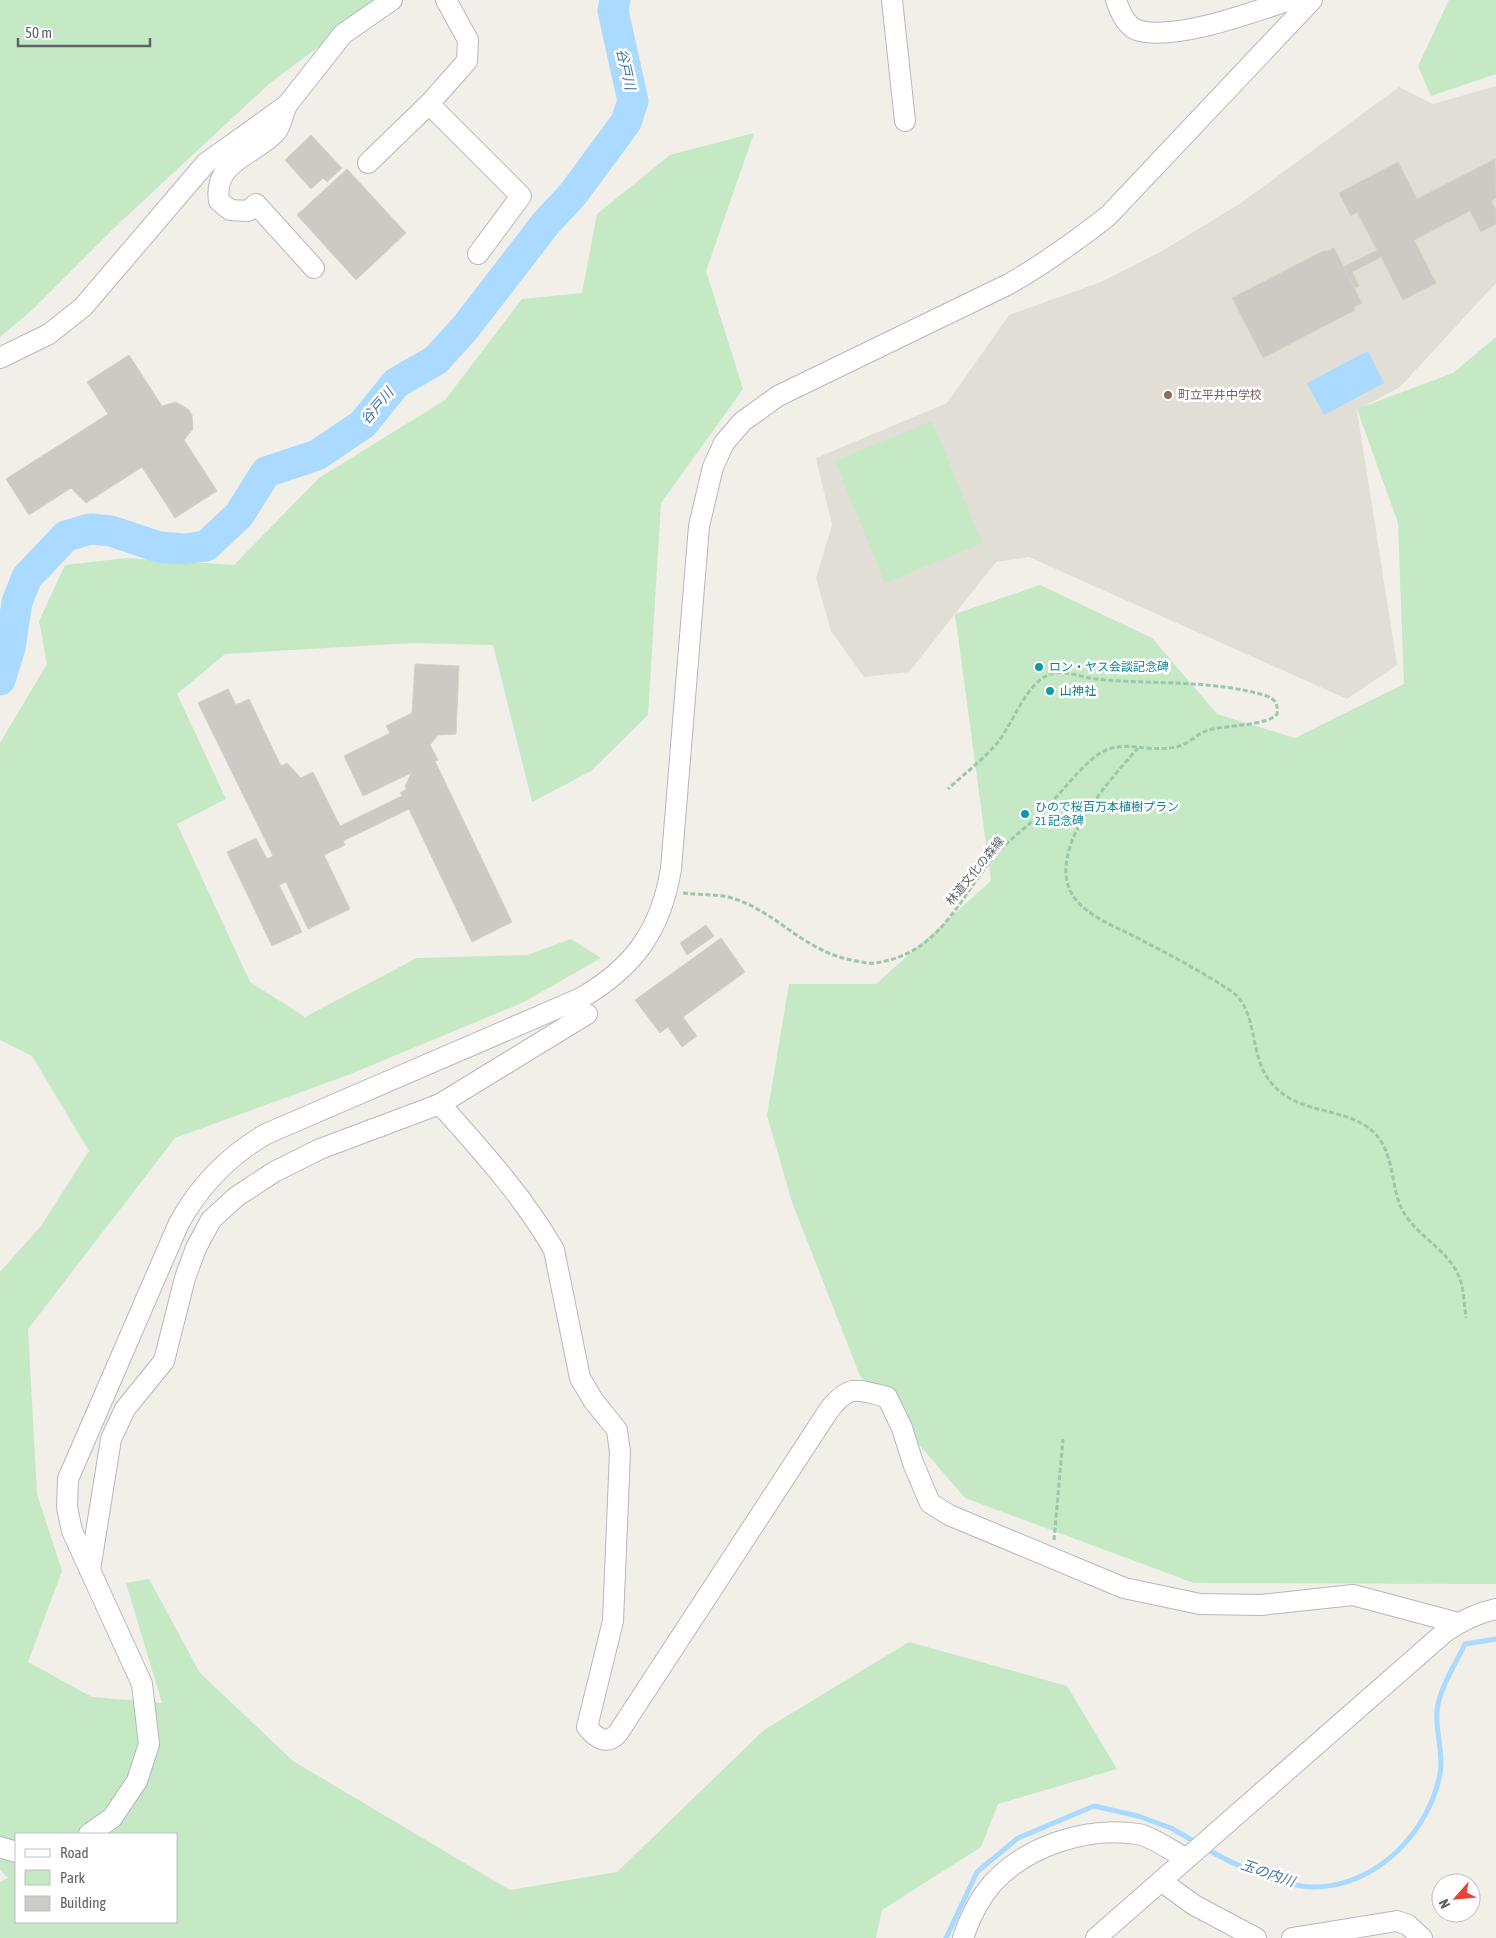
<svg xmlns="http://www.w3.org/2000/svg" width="1496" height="1938" font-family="'Asap Condensed','Noto Sans JP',sans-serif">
  <rect width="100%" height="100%" fill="#f1efe8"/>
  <!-- education -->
  <path fill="#e1ded6" d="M1496 86V283L1400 387 1357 410 1397 665 1347 699 1029 557 996 562 909 672 864 677 831 631 816 578 832 525 816 458 947 403 1009 315 1101 282 1162 251 1241 203 1399 87 1433 104Z"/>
  <!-- green -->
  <g fill="#c5e8c5" fill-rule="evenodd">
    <path d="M0 0H381L270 83 113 229 31 311 0 337Z"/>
    <path d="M1449 0H1496V74L1431 96 1418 66Z"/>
    <path d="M754 133 706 271 743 389 661 503 648 715 591 771 532 802 493 645 412 643 225 654 177 694 226 799 177 824 250 982 305 1017 417 958 527 955 571 939 601 958 524 1002 348 1075 175 1138 28 1329 37 1494 62 1571 28 1662 92 1697 162 1703 126 1583 149 1579 200 1673 293 1761 510 1890 617 1872 764 1730 909 1642 1067 1686 1117 1769 998 1804 981 1847 882 1910 876 1938H0V1882L8 1878 0 1870V1272L41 1226 89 1151 32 1056 0 1040V743L47 664 39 621 65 565 126 558 234 565 319 478 445 400 522 299 582 293 597 214 670 155ZM16 1834H176V1922H16Z"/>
    <path d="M1496 337V1584L1194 1583 965 1498 860 1376 792 1202 767 1115 789 984H876L991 881 955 614 1040 585 1152 638 1217 714 1295 738 1404 684 1398 523 1357 409 1453 373Z"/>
    <path d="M932 421 982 543 885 583 835 461Z"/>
  </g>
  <!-- water -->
  <path fill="#aadaff" d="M1368 351 1384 383 1324 415 1307 383Z"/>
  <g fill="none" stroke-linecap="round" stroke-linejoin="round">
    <!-- stream -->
    <g stroke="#aadaff" stroke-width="5">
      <path d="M1205 1848C1232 1864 1283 1887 1314 1887 1376 1887 1429 1832 1440 1774 1444 1753 1435 1731 1437 1710 1440 1687 1455 1665 1465 1644L1496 1639"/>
      <path d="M946 1938 977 1872 1018 1838 1094 1806 1138 1816 1171 1828 1197 1843"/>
    </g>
    <!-- river -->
    <path stroke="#aadaff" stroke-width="31" d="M0 680 10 648 17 602 27 577 66 536 90 529 111 531 159 547 185 549 206 546 239 515 266 472 317 455 363 424 396 383 436 360 465 328 546 223 573 194 626 122 633 101 613 11 615 0"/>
  </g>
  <!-- building -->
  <g fill="#cccac5" stroke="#d6d1c6">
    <path d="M311 135 342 168 327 182 323 178 311 189 285 160Z"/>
    <path d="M1495 159 1496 198 1491 201 1496 210V224L1481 232 1470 211 1414 240 1436 283 1403 300 1381 257 1352 272 1359 286 1355 288 1343 267 1377 250 1357 212 1351 216 1339 193 1398 162 1417 199Z"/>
    <path d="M347 169 406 233 356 280 297 215Z"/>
    <path d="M1334 248 1362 303 1354 307 1355 310 1263 358 1232 298 1325 250V252Z"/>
    <path d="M129 355 162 406 176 402 188 409 192 415 193 429 184 440 217 491 175 518 142 467 86 503 71 488 29 515 6 479 108 414 87 382Z"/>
    <path d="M415 664 459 666 456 734 438 735 430 745 438 760 435 761 512 922 472 942 409 809 343 841 345 845 324 855 350 909 308 929 286 882 279 885 302 932 272 946 227 852 256 838 267 859 273 856 198 703 228 689 236 705 249 699 281 766 287 763 301 778 313 772 340 826 402 796 400 793 407 789 405 787 411 773 363 796 344 756 390 733 386 726 412 713Z"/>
    <path d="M706 925 714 936 687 955 680 943Z"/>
    <path d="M721 938 745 972 683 1017 697 1036 682 1047 668 1027 660 1033 635 1000Z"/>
  </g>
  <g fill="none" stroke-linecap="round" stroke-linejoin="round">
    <!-- minor casing -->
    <g stroke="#b5b8bc" stroke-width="22">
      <g id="minor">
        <path d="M446 0 468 40 467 61 429 104 521 196 478 254"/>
        <path d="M892 0 905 121"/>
        <path d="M1116 0C1119 10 1126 26 1137 30 1174 42 1253 12 1290 0"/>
        <path d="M287 105C283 113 281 128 274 134 252 156 213 162 219 201L230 210 248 211 256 204 314 268"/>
        <path d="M368 163 429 104"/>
        <path d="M0 358 49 334 83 307 206 163 287 105 343 34 392 0"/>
        <path d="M440 1104C480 1149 524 1197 554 1250L580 1378 593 1400 617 1430 620 1452 613 1621 587 1727C596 1738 607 1746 618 1733L829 1410C850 1383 857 1390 887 1397L902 1428 913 1463 930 1503 949 1515 1124 1588 1200 1604 1261 1605 1353 1595 1458 1623"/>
        <path d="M90 1570 111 1439 125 1409 164 1361 185 1278 196 1248 211 1220 236 1197 274 1172 320 1149 440 1104 587 1014"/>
        <path d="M89 1834 112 1818 137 1781 149 1744 142 1684 72 1531 67 1507 68 1479 179 1223C200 1185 228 1156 266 1134L581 998C635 967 661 929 671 869L699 526 713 467 724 443 742 422 778 396 1009 284C1044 264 1076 241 1108 216L1312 0"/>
        <path d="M0 1847 16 1852"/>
        <path d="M1161 1881 1194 1905 1256 1938"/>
        <path d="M963 1938C969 1920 979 1899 992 1884 1026 1846 1087 1826 1138 1834 1151 1836 1173 1852 1186 1858"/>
        <path d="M1096 1938 1445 1632C1461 1621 1477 1613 1496 1609"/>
        <path d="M1292 1938 1397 1921 1408 1925 1422 1938"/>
      </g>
    </g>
    <!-- path -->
    <g stroke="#9cc7a9" stroke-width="3" stroke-dasharray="5 2.5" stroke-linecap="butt">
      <path d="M1138 748C1110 780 1052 842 1069 888 1080 916 1121 928 1145 942 1174 957 1204 973 1231 991 1258 1009 1249 1054 1269 1080 1296 1116 1339 1105 1370 1129 1394 1148 1390 1180 1400 1205 1412 1235 1449 1248 1460 1279 1464 1290 1464 1305 1466 1318"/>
      <path d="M683 893C699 895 717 894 732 898 778 912 803 952 856 961 862 962 868 964 874 963 940 955 958 899 996 854 1010 839 1027 827 1041 813 1058 797 1072 777 1090 761 1119 734 1142 754 1176 747 1188 745 1197 733 1209 730 1226 725 1267 726 1277 714 1278 704 1276 700 1267 696 1211 679 1153 685 1096 679 1081 678 1063 668 1048 675 1025 686 1013 723 998 742 984 759 964 774 948 789"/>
      <path d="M1054 1540 1063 1439"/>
    </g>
    <!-- minor -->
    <use href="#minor" stroke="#fff" stroke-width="20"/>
  </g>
  <!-- markers -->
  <circle fill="#8d6e63" stroke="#fff" stroke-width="2" cx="1168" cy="395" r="5"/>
  <g fill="#0f9aa8" stroke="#fff" stroke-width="2">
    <circle cx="1039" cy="667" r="5"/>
    <circle cx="1050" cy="691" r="5"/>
    <circle cx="1025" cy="814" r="5"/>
  </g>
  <g text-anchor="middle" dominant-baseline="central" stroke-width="5" stroke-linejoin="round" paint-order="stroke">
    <!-- education labels -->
    <g font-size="12" fill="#785e54" stroke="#fff" text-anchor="start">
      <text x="1178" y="395">町立平井中学校</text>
    </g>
    <!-- culture labels -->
    <g font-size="12" fill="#0d838f" stroke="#fff" text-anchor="start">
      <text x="1049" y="667">ロン・ヤス会談記念碑</text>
      <text x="1060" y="691">山神社</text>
      <text x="1035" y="807">ひので桜百万本植樹プラン<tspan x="1035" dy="14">21 記念碑</tspan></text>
    </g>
    <!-- street labels -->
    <g font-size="12" fill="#5f6368" stroke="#fff">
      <text transform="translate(975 871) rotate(-51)">林道文化の森線</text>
    </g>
    <!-- water labels -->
    <g font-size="14" font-style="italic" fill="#4174aa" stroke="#fff">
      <text transform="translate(626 69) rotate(77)">谷戸川</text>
      <text transform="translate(377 406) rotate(-50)">谷戸川</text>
      <text transform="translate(1268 1873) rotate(19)">玉の内川</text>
    </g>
  </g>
  <!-- legend -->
  <rect x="15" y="1833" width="162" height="90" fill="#ffffff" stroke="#bfc1c3"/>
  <rect x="25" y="1849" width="25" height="8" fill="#ffffff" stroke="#bfc1c3"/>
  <text x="60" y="1858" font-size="15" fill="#5f6368">Road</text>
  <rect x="25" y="1870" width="25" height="15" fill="#c5e8c5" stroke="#bfc1c3"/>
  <text x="60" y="1883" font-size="15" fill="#5f6368">Park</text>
  <rect x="25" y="1896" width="25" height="15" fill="#cccac5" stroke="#bfc1c3"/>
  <text x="60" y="1908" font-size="15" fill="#5f6368">Building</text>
  <!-- north arrow -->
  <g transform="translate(1456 1898) rotate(243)"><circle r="24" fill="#ffffff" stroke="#bfc1c3"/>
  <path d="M0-4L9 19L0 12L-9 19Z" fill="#ea4335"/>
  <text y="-8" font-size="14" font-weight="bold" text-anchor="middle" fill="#5f6368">N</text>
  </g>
  <!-- scale -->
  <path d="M18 38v8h132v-8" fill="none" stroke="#5f6368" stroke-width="2.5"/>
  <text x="25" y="38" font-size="15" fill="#5f6368" stroke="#ffffff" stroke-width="4" paint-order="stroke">50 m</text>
</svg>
